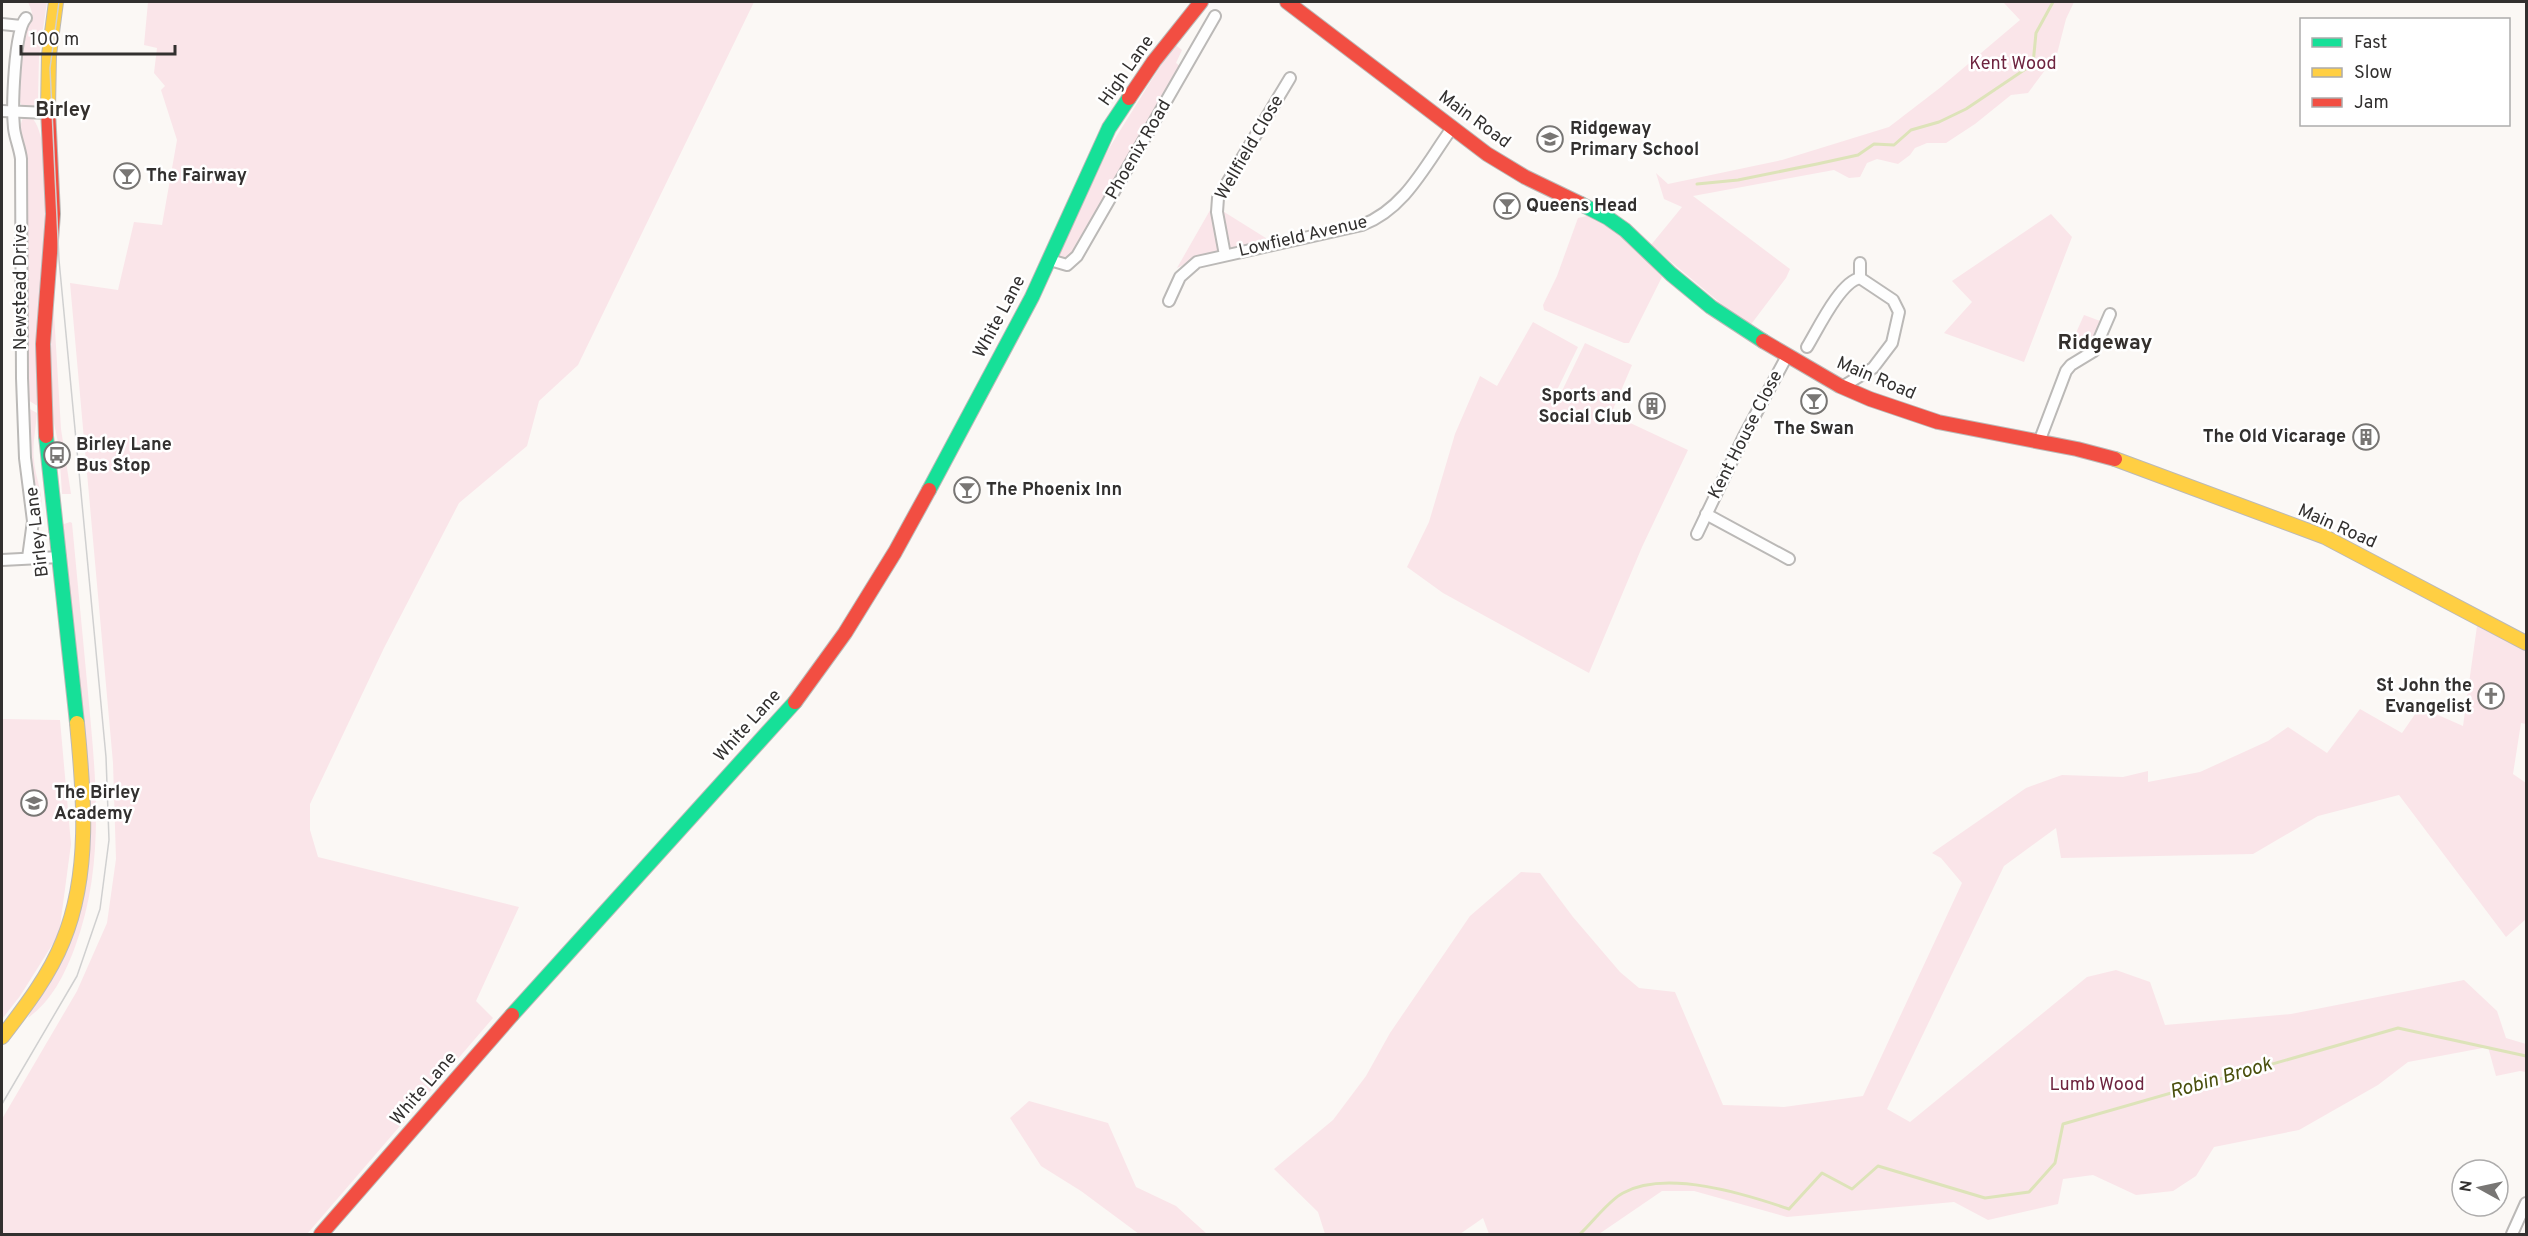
<svg xmlns="http://www.w3.org/2000/svg" width="2528" height="1236" font-family="Overpass,sans-serif">
  <rect width="100%" height="100%" fill="#fbf8f5"/>
  <!-- green -->
  <g fill="#fae5e9">
    <path d="M28 2H47L39 57 38 100 34 107 22 106C11 86 21 54 23 32 35 21 34 16 28 2Z"/>
    <path d="M148 2H754L578 365 539 401 527 446 459 503 384 648 310 804V830L318 857 519 907 476 1001 493 1018 307 1234H2V1119L77 991 107 923 116 859 113 763 70 283 118 290 134 222 162 225 177 140 161 90 165 86 154 73 157 48 144 45Z"/>
    <path d="M2005 2H2074L2066 19 2057 54 2028 93 2011 95 1975 124 1946 143H1927L1915 148 1910 155 1898 164 1877 159 1867 163 1860 177 1849 178 1834 170 1693 196 1790 269 1786 278 1749 327 1651 245 1682 207 1664 199 1656 173 1668 184 1782 160 1889 127 1941 87 2020 20 2004 3Z"/>
    <path d="M1174 44 1182 50 1176 63 1180 66 1074 255 1062 261 1058 255 1108 150Z"/>
    <path d="M23 118H32C58 144 40 296 39 337 38 360 39 384 39 407L28 400C26 322 24 245 25 167 25 151 16 132 23 118Z"/>
    <path d="M1213 205 1269 240 1192 261 1177 268Z"/>
    <path d="M2051 214 2072 237 2024 362 1944 333 1972 302 1952 281Z"/>
    <path d="M1587 216 1624 236 1662 277 1629 343H1624L1544 310 1543 305 1557 276 1578 218Z"/>
    <path d="M53 297 61 429 71 494H62L59 447 51 409 49 342Z"/>
    <path d="M2084 315 2103 322 2090 349 2071 344Z"/>
    <path d="M1533 322 1578 347 1557 390 1562 391 1585 343 1632 365 1611 414 1688 450 1642 547 1589 673 1443 593 1407 567 1429 522 1455 434 1480 376 1497 386Z"/>
    <path d="M28 408 37 413C36 428 32 445 34 460 35 480 49 504 37 524Z"/>
    <path d="M70 522 72 523C77 576 82 629 87 682 95 772 107 861 75 947 64 976 52 1000 28 1018L81 896 61 525Z"/>
    <path d="M2477 626 2526 651V724L2521 723 2513 774 2526 783V919L2506 937 2399 795 2318 816 2253 854 2061 858 2056 828 2004 866 1887 1109 1910 1122 2087 977 2116 970 2150 982 2165 1025 2291 1014 2464 980 2497 1011 2506 1038 2526 1044V1072L2520 1071 2496 1076 2488 1047 2408 1062 2378 1085 2299 1130 2214 1147 2196 1176 2173 1191 2136 1195 2093 1175 2063 1179 2058 1204 1988 1220 1954 1202 1787 1217 1694 1191H1662L1599 1234H1489L1483 1218 1460 1234H1325L1318 1212 1274 1169 1333 1120 1366 1076 1390 1033 1470 916 1521 872 1540 873 1573 917 1620 972 1639 988 1675 992 1723 1105 1784 1107 1863 1096 1962 883 1941 858 1932 853 2026 788 2062 775 2123 777 2148 771V782L2200 772 2268 741 2288 727 2327 753 2360 709 2402 733 2420 707 2463 726Z"/>
    <path d="M2 719 60 720 71 844 59 934 20 996 2 1019Z"/>
    <path d="M1029 1101 1108 1123 1136 1187 1176 1206 1207 1234H1139L1081 1191 1041 1166 1010 1118Z"/>
  </g>
  <g fill="none" stroke-linecap="round" stroke-linejoin="round">
    <!-- stream -->
    <g stroke="#dde3b9" stroke-width="3">
      <path d="M1697 184 1738 180 1817 164 1858 155 1874 144 1894 145 1911 130 1939 122 1966 109 2033 64 2036 33 2053 2"/>
      <path d="M1580 1234C1592 1223 1609 1200 1623 1193 1666 1169 1745 1194 1789 1209L1822 1173 1852 1189 1878 1166 1985 1198 2029 1192 2055 1163 2063 1124 2398 1028 2526 1056"/>
    </g>
    <!-- street casing -->
    <g stroke="#bbb9b7" stroke-width="14">
      <g id="street">
        <path d="M26 18C14 31 12 108 14 128 15 138 20 149 21 159L22 378 25 458 33 521 28 558"/>
        <path d="M2 24 21 26"/>
        <path d="M2 111 48 113"/>
        <path d="M1225 255 1217 212 1218 198 1290 78"/>
        <path d="M1050 260 1067 265 1077 256 1215 16"/>
        <path d="M1860 263V278"/>
        <path d="M1169 301 1180 277 1197 262 1362 225C1405 209 1426 164 1452 128"/>
        <path d="M1807 347C1818 329 1840 282 1860 278L1893 300 1899 312 1892 343 1873 368 1842 387"/>
        <path d="M2039 442 2066 371 2071 365 2094 351 2110 314"/>
        <path d="M1706 514 1789 559"/>
        <path d="M1697 534 1744 436 1787 356"/>
        <path d="M2 560 60 557"/>
        <path d="M2512 1234 2526 1203"/>
      </g>
    </g>
    <!-- fast casing -->
    <g stroke="#bbb9b7" stroke-width="16">
      <g id="fast">
        <path d="M1581 204 1608 218 1625 230 1671 274 1711 307 1763 341"/>
        <path d="M46 436 77 723"/>
        <path d="M929 490 1032 297 1109 128 1129 98"/>
        <path d="M512 1015 795 702"/>
      </g>
    </g>
    <!-- slow casing -->
    <g stroke="#bbb9b7" stroke-width="16">
      <g id="slow">
        <path d="M48 109 49 55 56 2"/>
        <path d="M2115 459 2325 537 2526 643"/>
        <path d="M2 1037C25 1007 49 976 63 941 91 873 84 794 77 723"/>
      </g>
    </g>
    <!-- jam casing -->
    <g stroke="#bbb9b7" stroke-width="16">
      <g id="jam">
        <path d="M1287 2 1487 154 1525 177 1581 204"/>
        <path d="M1129 98 1154 61 1201 2"/>
        <path d="M1763 341 1840 386 1870 399 1938 422 2077 449 2115 459"/>
        <path d="M46 436 43 344 53 214 48 109"/>
        <path d="M795 702 845 633 895 552 929 490"/>
        <path d="M321 1234 512 1015"/>
      </g>
    </g>
    <!-- street -->
    <use href="#street" stroke="#fefefe" stroke-width="10"/>
    <!-- fast -->
    <use href="#fast" stroke="#16e098" stroke-width="14"/>
    <!-- slow -->
    <use href="#slow" stroke="#ffcf43" stroke-width="14"/>
    <!-- jam -->
    <use href="#jam" stroke="#f24e42" stroke-width="14"/>
    <!-- tram -->
    <path stroke="#d0d0d0" stroke-width="1.5" d="M2 1104 77 976 100 909 109 840 106 757 59 260 50 68 59 2"/>
  </g>
  <!-- icons -->
  <defs>
    <g id="school-ring" transform="scale(1.35)"><circle r="9.5" fill="#fff" stroke="#787674" stroke-width="1.5"/><path d="M0-5L7-2L0 1L-7-2ZM-4 1L0 2.5L4 1V4Q0 6-4 4Z" fill="#787674"/></g>
    <g id="bar-ring" transform="scale(1.35)"><circle r="9.5" fill="#fff" stroke="#787674" stroke-width="1.5"/><path d="M-6-5H6L.8 .8V4.5H3.5V6h-7V4.5H-.8V.8Z" fill="#787674"/></g>
    <g id="building-ring" transform="scale(1.35)"><circle r="9.5" fill="#fff" stroke="#787674" stroke-width="1.5"/><path d="M-4-6H4V6H1V3H-1V6H-4ZM-2.5-4.3h1.7v1.8h-1.7ZM.8-4.3h1.7v1.8H.8ZM-2.5-1h1.7V.8h-1.7ZM.8-1h1.7V.8H.8Z" fill="#787674"/></g>
    <g id="bus-ring" transform="scale(1.35)"><circle r="9.5" fill="#fff" stroke="#787674" stroke-width="1.5"/><path d="M-5-6H5V4H4V6H2V4H-2V6H-4V4H-5ZM-3.5-4V0h7V-4ZM-3.5 1.2v1.5H-2V1.2ZM2 1.2v1.5H3.5V1.2Z" fill="#787674"/></g>
    <g id="church-ring" transform="scale(1.35)"><circle r="9.5" fill="#fff" stroke="#787674" stroke-width="1.5"/><path d="M-1.2-6h2.4v3.5h3.3v2.4h-3.3V6h-2.4V-.1h-3.3v-2.4h3.3Z" fill="#787674"/></g>
  </defs>
  <g fill-rule="evenodd">
    <use href="#school-ring" x="1550" y="139"/>
    <use href="#bar-ring" x="127" y="176"/>
    <use href="#bar-ring" x="1507" y="206"/>
    <use href="#bar-ring" x="1814" y="401"/>
    <use href="#building-ring" x="1652" y="406"/>
    <use href="#building-ring" x="2366" y="437"/>
    <use href="#bus-ring" x="57" y="455"/>
    <use href="#bar-ring" x="967" y="490"/>
    <use href="#church-ring" x="2491" y="696"/>
    <use href="#school-ring" x="34" y="803"/>
  </g>
  <g text-anchor="middle" dominant-baseline="central" stroke-width="5" stroke-linejoin="round" paint-order="stroke">
    <!-- park labels -->
    <g font-size="18" fill="#6e243f" stroke="#fff">
      <text x="2013" y="64">Kent Wood</text>
      <text x="2097" y="1085">Lumb Wood</text>
    </g>
    <!-- street labels -->
    <g font-size="18" fill="#32302f" stroke="#fff">
      <text transform="translate(1127 71) rotate(-55)">High Lane</text>
      <text transform="translate(1474 120) rotate(36)">Main Road</text>
      <text transform="translate(1250 148) rotate(-60)">Wellfield Close</text>
      <text transform="translate(1139 150) rotate(-60)">Phoenix Road</text>
      <text transform="translate(1303 237) rotate(-13)">Lowfield Avenue</text>
      <text transform="translate(21 287) rotate(-90)">Newstead Drive</text>
      <text transform="translate(1000 317) rotate(-62)">White Lane</text>
      <text transform="translate(1876 379) rotate(23)">Main Road</text>
      <text transform="translate(1746 435) rotate(-63)">Kent House Close</text>
      <text transform="translate(2337 527) rotate(24)">Main Road</text>
      <text transform="translate(38 532) rotate(-97)">Birley Lane</text>
      <text transform="translate(748 726) rotate(-48)">White Lane</text>
      <text transform="translate(424 1089) rotate(-49)">White Lane</text>
    </g>
    <!-- poi labels -->
    <g font-size="18" font-weight="bold" fill="#32302f" stroke="#fff" text-anchor="start">
      <text x="1570" y="129">Ridgeway<tspan x="1570" dy="21">Primary School</tspan></text>
      <text x="146" y="176">The Fairway</text>
      <text x="1526" y="206">Queens Head</text>
      <text x="1632" y="396" text-anchor="end">Sports and<tspan x="1632" dy="21">Social Club</tspan></text>
      <text x="1814" y="429" text-anchor="middle">The Swan</text>
      <text x="2346" y="437" text-anchor="end">The Old Vicarage</text>
      <text x="76" y="445">Birley Lane<tspan x="76" dy="21">Bus Stop</tspan></text>
      <text x="986" y="490">The Phoenix Inn</text>
      <text x="2472" y="686" text-anchor="end">St John the<tspan x="2472" dy="21">Evangelist</tspan></text>
      <text x="54" y="793">The Birley<tspan x="54" dy="21">Academy</tspan></text>
    </g>
    <!-- neighbourhood labels -->
    <g font-size="20" font-weight="bold" fill="#34302d" stroke="#fff">
      <text x="63" y="111">Birley</text>
    </g>
    <!-- water labels -->
    <g font-size="20" font-style="italic" fill="#494f0c" stroke="#fff">
      <text transform="translate(2221 1079) rotate(-16)">Robin Brook</text>
    </g>
    <!-- quarter labels -->
    <g font-size="21" font-weight="bold" fill="#34302d" stroke="#fff">
      <text x="2105" y="343">Ridgeway</text>
    </g>
  </g>
  <!-- border -->
  <rect width="2528" height="1236" fill="none" stroke="#32302f" stroke-width="6"/>
  <!-- legend -->
  <rect x="2300" y="18" width="210" height="108" fill="#ffffff" stroke="#adacac" stroke-width="1.5"/>
  <rect x="2312" y="38" width="30" height="9" fill="#16e098" stroke="#adacac" stroke-width="1.5"/>
  <text x="2354" y="48" font-size="18" fill="#32302f">Fast</text>
  <rect x="2312" y="68" width="30" height="9" fill="#ffcf43" stroke="#adacac" stroke-width="1.5"/>
  <text x="2354" y="78" font-size="18" fill="#32302f">Slow</text>
  <rect x="2312" y="98" width="30" height="9" fill="#f24e42" stroke="#adacac" stroke-width="1.5"/>
  <text x="2354" y="108" font-size="18" fill="#32302f">Jam</text>
  <!-- north arrow -->
  <g transform="translate(2480 1188) rotate(278)"><circle r="28" fill="#ffffff" stroke="#adacac" stroke-width="1.5"/>
  <path d="M0-4.5L10 22L0 15L-10 22Z" fill="#787674"/>
  <text y="-9" font-size="16" font-weight="bold" text-anchor="middle" fill="#32302f">N</text>
  </g>
  <!-- scale -->
  <path d="M21 45v9h154v-9" fill="none" stroke="#32302f" stroke-width="3"/>
  <text x="30" y="45" font-size="18" fill="#32302f" stroke="#ffffff" stroke-width="4.5" paint-order="stroke">100 m</text>
</svg>
